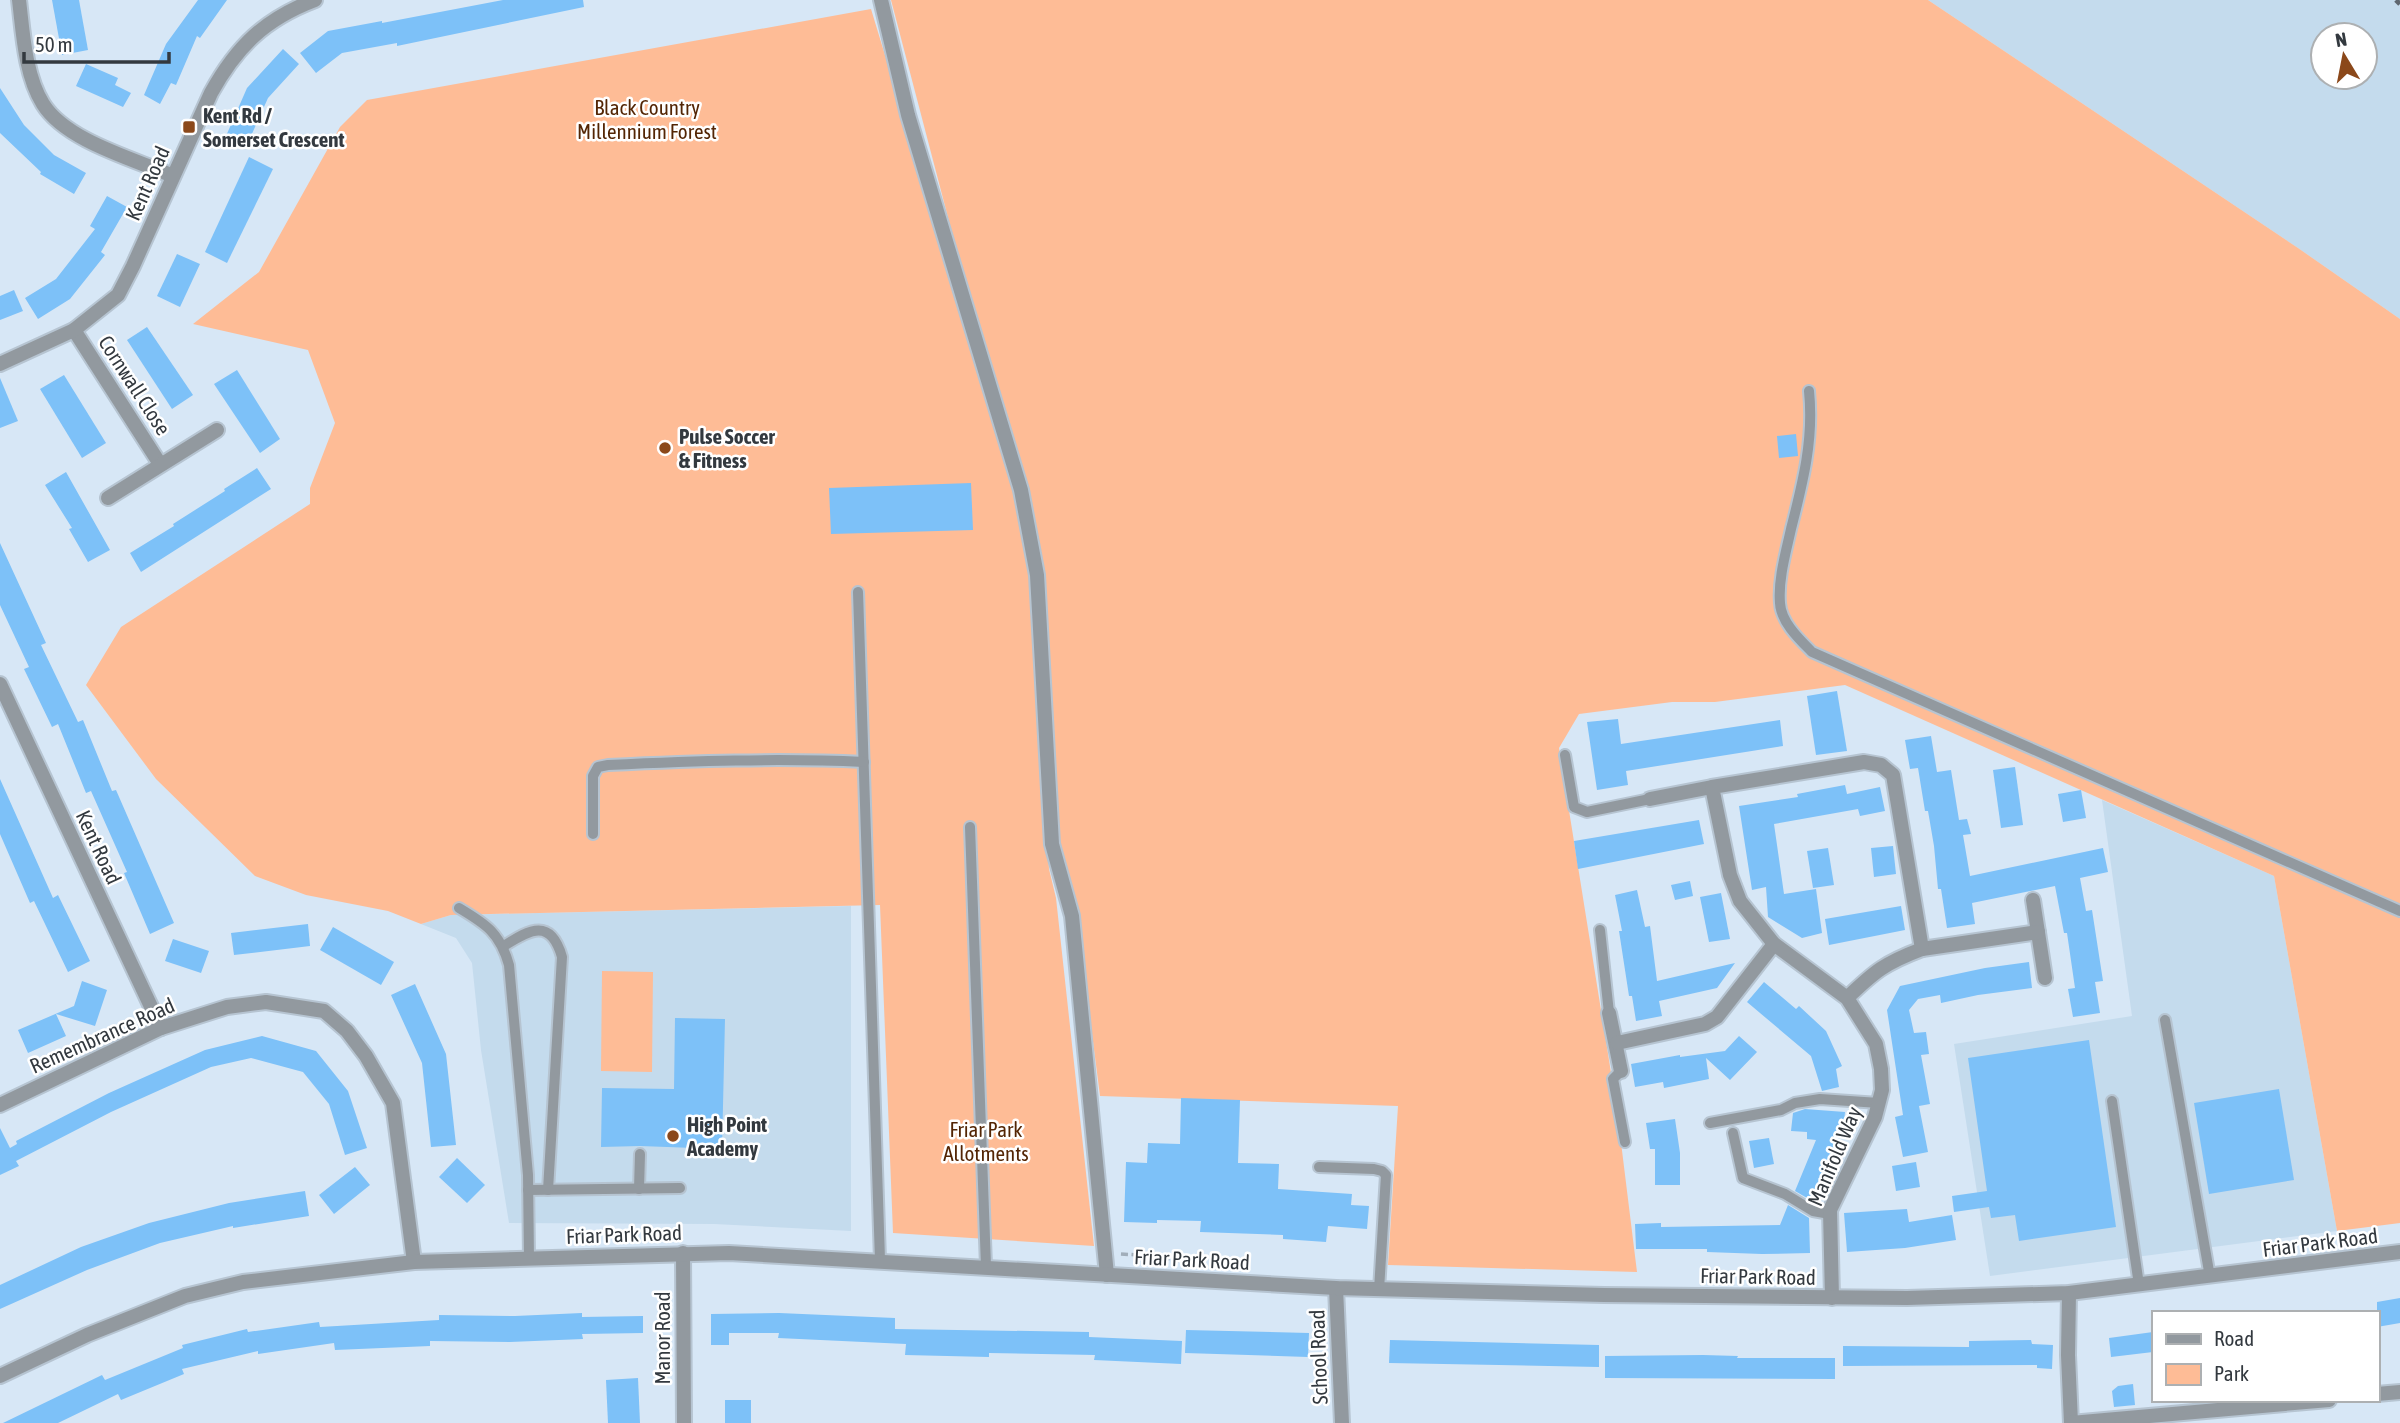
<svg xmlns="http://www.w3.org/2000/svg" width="2400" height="1423" font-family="'Asap Condensed',sans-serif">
  <rect width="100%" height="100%" fill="#d7e7f6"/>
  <!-- built -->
  <g fill="#c4dbed" fill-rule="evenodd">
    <path d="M1928 0H2400V319L2298 248ZM2323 35H2365V77H2323Z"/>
    <path d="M2102 800 2274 876 2337 1231 1990 1276 1954 1044 2132 1016Z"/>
    <path d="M851 906V1231L714 1224 509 1223 481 1050 472 963 456 938 421 924 451 915Z"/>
  </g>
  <!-- green -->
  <g fill="#febc96">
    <path d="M891 0H1928L2298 248 2400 319V1223L2337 1231 2274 876 1845 685 1715 702H1672L1579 714 1559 748 1617 1110 1637 1272 1388 1265 1398 1106 1100 1096 1074 893 1060 843 1042 576Z"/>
    <path d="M871 9 1018 494 1032 579 1049 869 1056 898 1094 1246 893 1233 880 905 451 915 421 924 388 911 306 895 255 876 156 779 86 685 121 627 310 504V488L335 423 308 350 193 324 259 272 340 127 367 100Z"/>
    <path d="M602 971 653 972 652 1072 601 1071Z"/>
  </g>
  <!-- building -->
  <g fill="#7dc1f8">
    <path d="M52 0H79L88 50 62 55Z"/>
    <path d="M198 0H227L200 38 197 36 176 85 171 83 160 104 144 95 166 44Z"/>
    <path d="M503 0H583L584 7 397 46V43L342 53 316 73 300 53 328 31 382 21V23Z"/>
    <path d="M283 49 299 64 268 98 247 145 226 136 247 88Z"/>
    <path d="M86 64 118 78 115 85 131 93 123 107 76 86Z"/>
    <path d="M0 88 24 125 54 155 86 173 74 194 40 174 41 172 0 133Z"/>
    <path d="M249 157 273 169 227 263 205 252Z"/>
    <path d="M107 196 127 207 101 252 105 255 70 299 38 319 25 298 56 279 95 229 90 226Z"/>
    <path d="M177 254 200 264 180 307 157 296Z"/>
    <path d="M14 290 23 311 0 320V296Z"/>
    <path d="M147 327 193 395 172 409 127 340Z"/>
    <path d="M237 370 280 439 260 453 214 384Z"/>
    <path d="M64 375 106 443 82 458 40 389Z"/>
    <path d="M0 378 18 421 0 428Z"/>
    <path d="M1796 434 1798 456 1779 458 1777 436Z"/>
    <path d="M257 468 271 489 141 572 130 553 174 526 173 524 225 491 224 489Z"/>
    <path d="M66 472 110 550 88 562 69 529 72 528 45 485Z"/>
    <path d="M971 483 973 530 831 534 829 488Z"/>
    <path d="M0 543 46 643 41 645 78 722 83 720 112 791 116 790 174 923 150 934 124 873 127 872 91 791 86 793 58 724 52 727 24 669 29 667 0 605Z"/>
    <path d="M1837 691 1847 751 1816 755 1807 696Z"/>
    <path d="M1618 719 1621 744 1780 720 1783 746 1626 771 1628 785 1597 790 1587 722Z"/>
    <path d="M1931 736 1937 772 1951 770 1959 820 1967 819 1971 834 1963 835 1970 876 2103 848 2108 872 2080 878 2086 911 2092 910 2103 981 2095 982 2100 1013 2073 1017 2068 989 2075 988 2067 933H2064L2055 886 1972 903 1975 924 1947 928 1941 889H1938L1934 846 1928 811H1925L1918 768 1910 769 1905 740Z"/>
    <path d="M2015 767 2023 825 2001 828 1993 770Z"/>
    <path d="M0 779 53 898 58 895 90 961 68 972 34 901 30 903 0 834Z"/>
    <path d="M1845 785 1847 794 1880 787 1885 811 1860 816 1858 809 1774 824 1784 894 1816 889 1822 933 1802 938 1768 917 1766 887 1752 890 1739 806 1798 797 1797 794Z"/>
    <path d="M2081 790 2086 818 2063 822 2058 794Z"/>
    <path d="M1699 820 1704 844 1578 869 1574 841Z"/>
    <path d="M1893 846 1896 874 1874 877 1871 848Z"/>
    <path d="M1828 848 1834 885 1813 888 1807 851Z"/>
    <path d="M1690 881 1693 896 1675 900 1671 885Z"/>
    <path d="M1637 890 1645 927 1650 926 1657 981 1735 963 1717 988 1659 1001 1662 1016 1636 1021 1632 996H1629L1619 931H1622L1615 895Z"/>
    <path d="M1721 893 1730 939 1709 942 1700 897Z"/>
    <path d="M1901 906 1905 930 1829 945 1825 919Z"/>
    <path d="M308 924 310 946 234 955 231 933Z"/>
    <path d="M333 927 394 962 381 985 320 950Z"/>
    <path d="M173 939 209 951 201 973 165 961Z"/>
    <path d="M2029 962 2032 988 1978 995 1941 1003 1940 995 1918 999 1909 1010 1914 1033 1926 1032 1929 1054 1921 1055 1930 1104 1919 1106 1928 1152 1903 1157 1895 1117 1903 1115 1887 1010 1900 986 1985 968Z"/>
    <path d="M82 981 107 990 95 1026 56 1014 66 1036 28 1053 18 1030 74 1006Z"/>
    <path d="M1764 982 1796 1009 1799 1006 1826 1031 1842 1066 1836 1069 1839 1087 1822 1091 1811 1056 1747 1002Z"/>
    <path d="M415 984 446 1054 456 1145 431 1147 422 1063 391 995Z"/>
    <path d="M675 1018 725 1019 722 1149 640 1146 601 1147 602 1088 674 1089Z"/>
    <path d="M262 1036 316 1051 348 1091 367 1148 345 1155 329 1104 303 1072 251 1058 211 1067 111 1112 16 1161 19 1166 0 1175V1128L10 1148 17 1144 16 1141 109 1093 205 1050Z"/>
    <path d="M1739 1036 1757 1052 1730 1080 1706 1058 1709 1079 1664 1088 1663 1082 1635 1087 1631 1064 1680 1055V1057L1725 1051Z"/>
    <path d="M2089 1040 2116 1227 2019 1241 2015 1215 1991 1218 1989 1207 1954 1212 1952 1196 1987 1191 1968 1058Z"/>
    <path d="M2279 1089 2294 1180 2209 1194 2194 1103Z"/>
    <path d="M1181 1098 1240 1100 1238 1163 1279 1164 1278 1189 1352 1194 1351 1205 1369 1206 1367 1229 1328 1226 1326 1242 1283 1239V1235L1200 1232 1201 1221 1157 1220V1223L1124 1222 1126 1162 1147 1163 1148 1143 1180 1144Z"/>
    <path d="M1805 1109 1845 1112 1843 1132 1835 1131 1834 1154 1814 1202 1795 1191 1816 1140 1807 1139V1132L1791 1131 1793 1113Z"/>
    <path d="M1675 1119 1680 1153V1185H1655V1149H1650L1646 1123Z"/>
    <path d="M1769 1138 1774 1164 1754 1168 1749 1141Z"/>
    <path d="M457 1158 485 1185 467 1203 439 1177Z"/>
    <path d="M1916 1162 1920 1187 1896 1191 1892 1166Z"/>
    <path d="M355 1167 370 1185 334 1214 319 1195Z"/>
    <path d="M305 1191 309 1216 233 1228V1226L160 1243 87 1270 0 1309V1285L81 1247 149 1223 229 1203Z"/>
    <path d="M1788 1205 1809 1218 1810 1253 1762 1254 1707 1252V1249H1636L1635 1224 1661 1223V1227L1780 1225Z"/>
    <path d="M1907 1209 1909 1222 1952 1215 1956 1240 1905 1248 1847 1252 1844 1213Z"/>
    <path d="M2400 1298V1323L2377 1327V1302Z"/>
    <path d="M582 1313V1317L643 1316V1333L582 1334 583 1339 510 1342 430 1341V1346L335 1350 334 1343 258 1354V1351L182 1369 184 1374 121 1400 118 1394 58 1423H3L102 1375 105 1380 183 1348 182 1345 247 1329 248 1332 319 1322 320 1327 439 1320V1315L515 1316Z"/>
    <path d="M779 1313 895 1318V1329L1089 1332V1337L1182 1341 1181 1364 1094 1360 1095 1355 989 1353V1357L905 1355 906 1344 778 1338 779 1333H729V1345H711V1314Z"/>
    <path d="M1186 1330 1309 1333 1308 1357 1185 1353Z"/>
    <path d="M2153 1332V1352L2111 1357 2109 1338Z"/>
    <path d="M1390 1340 1599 1345V1367L1389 1363Z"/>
    <path d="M2031 1340 2032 1344 2053 1345 2052 1369 2037 1368V1365L1843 1366V1346L1969 1347V1341Z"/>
    <path d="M1703 1355 1738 1356 1737 1358H1835V1379L1605 1378V1356Z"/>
    <path d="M638 1378 640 1423H608L606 1380Z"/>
    <path d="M2133 1384 2135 1405 2114 1407 2112 1391 2118 1386Z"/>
    <rect x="725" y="1400" width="26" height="23"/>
  </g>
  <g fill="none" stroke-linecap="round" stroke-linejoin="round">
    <!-- lane casing -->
    <g stroke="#b6c4d1" stroke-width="14">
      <g id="lane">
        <path d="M1809 391C1814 439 1803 482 1791 529 1786 552 1778 579 1780 603 1781 622 1799 639 1812 652L2400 911"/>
        <path d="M858 592 880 1260"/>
        <path d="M1565 755 1574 807 1587 812 1650 799"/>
        <path d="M970 827 986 1266"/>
        <path d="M593 834V776L598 767 608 765C693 761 778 758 864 762"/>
        <path d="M459 908C486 924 500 933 509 965L528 1175 529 1259"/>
        <path d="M1600 930 1609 1013"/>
        <path d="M504 946C530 929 551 918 562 957L548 1190"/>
        <path d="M2165 1020 2210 1277"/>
        <path d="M1621 1071 1613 1079 1625 1142"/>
        <path d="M2112 1101 2139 1285"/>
        <path d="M1710 1123 1781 1110 1795 1103 1820 1099 1879 1103"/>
        <path d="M1733 1133 1743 1178 1785 1194 1813 1211 1830 1214"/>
        <path d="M1319 1167 1374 1169 1382 1171 1386 1175 1379 1290"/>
        <path d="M639 1189 640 1154"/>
        <path d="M528 1190 680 1188"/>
      </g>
    </g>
    <!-- street casing -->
    <g stroke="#b6c4d1" stroke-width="18">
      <g id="street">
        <path d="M19 0C23 33 25 75 43 104 66 141 134 159 173 176"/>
        <path d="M881 0 908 115 1021 490 1037 575 1052 844 1072 916 1107 1275"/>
        <path d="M74 330 160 464"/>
        <path d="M0 364 74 330 118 295 133 266 211 93C237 46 265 19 315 0"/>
        <path d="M108 498 217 430"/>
        <path d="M0 684 161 1028"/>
        <path d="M1650 799 1712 787"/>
        <path d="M2033 900 2045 978"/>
        <path d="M1922 949 2038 932"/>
        <path d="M1609 1013 1621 1071"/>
        <path d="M1617 1043 1705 1024 1717 1017 1774 944"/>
        <path d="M0 1105 161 1028 227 1007 266 1002 324 1011 347 1031 366 1056 393 1103 414 1262"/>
        <path d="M683 1253 684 1423"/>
        <path d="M1336 1288 1342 1423"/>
        <path d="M2069 1293 2068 1355 2071 1423"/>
        <path d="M1832 1298 1830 1210 1875 1117 1882 1090 1881 1069 1876 1044 1847 998 1774 944 1740 901 1730 875 1712 787 1864 762 1881 765 1893 775 1922 949C1885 963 1875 971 1847 998"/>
        <path d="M0 1376 87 1335 185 1296 243 1282 414 1262 729 1253 1336 1288 1604 1295 1907 1298 2069 1293 2400 1252"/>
        <path d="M2377 1394 2400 1392"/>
        <path d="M2071 1423 2329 1400"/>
      </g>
    </g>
    <!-- path -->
    <path stroke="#a1aeba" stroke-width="3.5" stroke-dasharray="7 3.5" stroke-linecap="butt" d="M1121 1254 1155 1256 1179 1261"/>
    <!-- lane -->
    <use href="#lane" stroke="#92999f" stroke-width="10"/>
    <!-- street -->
    <use href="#street" stroke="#92999f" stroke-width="14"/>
    <!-- rail -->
    <path stroke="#5e666f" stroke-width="5" stroke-dasharray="9 9" stroke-linecap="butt" d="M2396 0 2400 4"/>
  </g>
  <!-- markers -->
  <g fill="#8b481a" stroke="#fff" stroke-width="2.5">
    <rect x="182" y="120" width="14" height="14" rx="3.5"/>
    <circle cx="665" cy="448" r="7"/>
    <circle cx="673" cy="1136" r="7"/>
  </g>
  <g text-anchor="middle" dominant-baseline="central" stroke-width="5" stroke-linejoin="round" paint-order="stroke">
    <!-- park labels -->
    <g font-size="21" fill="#532504" stroke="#fff">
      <text x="647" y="107">Black Country<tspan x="647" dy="24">Millennium Forest</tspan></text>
      <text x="986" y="1129">Friar Park<tspan x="986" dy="24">Allotments</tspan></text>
    </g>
    <!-- poi labels -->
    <g font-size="21" font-weight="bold" fill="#33393f" stroke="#fff" text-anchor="start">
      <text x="203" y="115">Kent Rd /<tspan x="203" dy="24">Somerset Crescent</tspan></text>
      <text x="679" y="436">Pulse Soccer<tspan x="679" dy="24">&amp; Fitness</tspan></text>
      <text x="687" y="1124">High Point<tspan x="687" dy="24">Academy</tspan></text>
    </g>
    <!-- street labels -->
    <g font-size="21" fill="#33393f" stroke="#fff">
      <text transform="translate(147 183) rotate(-66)">Kent Road</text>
      <text transform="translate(135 385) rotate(57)">Cornwall Close</text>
      <text transform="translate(99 847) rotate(65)">Kent Road</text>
      <text transform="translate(102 1035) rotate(-24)">Remembrance Road</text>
      <text transform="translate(1834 1156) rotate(-67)">Manifold Way</text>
      <text transform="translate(624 1234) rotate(-2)">Friar Park Road</text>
      <text transform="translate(2320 1242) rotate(-7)">Friar Park Road</text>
      <text transform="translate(1192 1259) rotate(3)">Friar Park Road</text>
      <text transform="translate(1758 1276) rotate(1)">Friar Park Road</text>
      <text transform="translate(662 1338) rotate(-90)">Manor Road</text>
      <text transform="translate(1318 1357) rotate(-92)">School Road</text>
    </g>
  </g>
  <!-- legend -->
  <rect x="2152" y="1311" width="228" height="91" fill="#ffffff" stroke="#adb0b2" stroke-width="2"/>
  <rect x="2166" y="1334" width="35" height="10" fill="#92999f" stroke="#adb0b2" stroke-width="2"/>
  <text x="2214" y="1346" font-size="21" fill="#33393f">Road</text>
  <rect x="2166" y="1364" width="35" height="21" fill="#febc96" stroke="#adb0b2" stroke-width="2"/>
  <text x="2214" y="1381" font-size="21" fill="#33393f">Park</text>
  <!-- north arrow -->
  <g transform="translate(2344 56) rotate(350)"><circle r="33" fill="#ffffff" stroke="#adb0b2" stroke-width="2"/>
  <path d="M0-5L12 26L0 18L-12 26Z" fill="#8b481a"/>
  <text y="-10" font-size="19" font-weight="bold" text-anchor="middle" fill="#33393f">N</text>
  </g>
  <!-- scale -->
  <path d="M24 52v10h145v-10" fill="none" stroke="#33393f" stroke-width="3.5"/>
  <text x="35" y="52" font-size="21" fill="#33393f" stroke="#ffffff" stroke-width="5" paint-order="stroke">50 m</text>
</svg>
